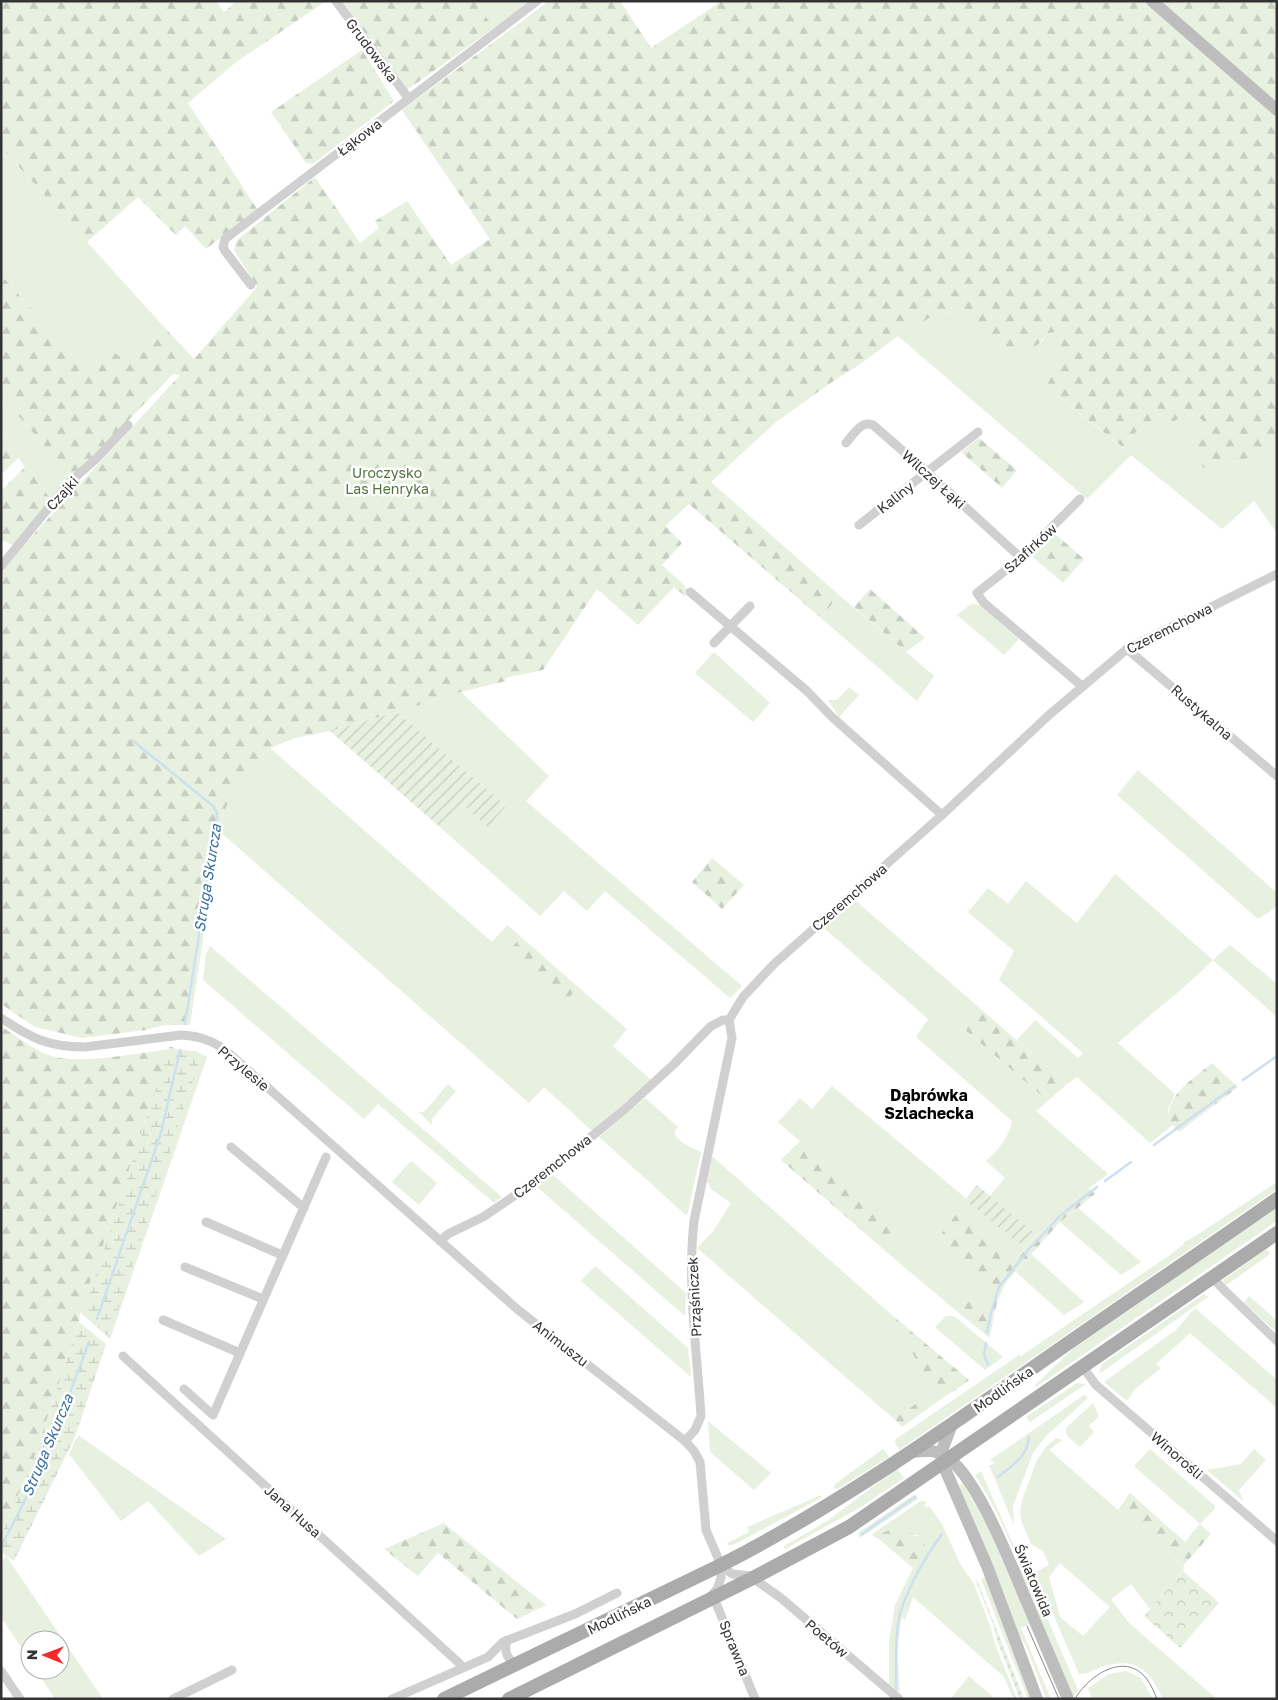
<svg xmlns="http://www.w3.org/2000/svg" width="1278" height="1700" font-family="'Golos Text',sans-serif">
  <defs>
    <pattern id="forest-firs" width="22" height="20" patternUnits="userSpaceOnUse" patternTransform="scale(1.25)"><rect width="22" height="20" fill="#e8f0e0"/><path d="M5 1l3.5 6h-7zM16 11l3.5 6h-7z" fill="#c7cec1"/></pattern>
    <pattern id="wetland-marsh" width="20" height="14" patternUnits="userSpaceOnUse" patternTransform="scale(1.25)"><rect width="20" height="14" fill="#e8f0e0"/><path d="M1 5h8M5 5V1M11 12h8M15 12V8" fill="none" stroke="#c7cec1"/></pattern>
    <pattern id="park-crowns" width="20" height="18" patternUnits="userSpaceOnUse" patternTransform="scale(1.25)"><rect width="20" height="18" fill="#e8f0e0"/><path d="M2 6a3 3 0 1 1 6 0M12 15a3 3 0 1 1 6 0" fill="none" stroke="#c7cec1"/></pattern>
    <pattern id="garden-furrows" width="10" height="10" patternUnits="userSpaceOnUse" patternTransform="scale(1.25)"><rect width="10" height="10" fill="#e8f0e0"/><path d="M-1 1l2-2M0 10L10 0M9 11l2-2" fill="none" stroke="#c7cec1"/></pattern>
  </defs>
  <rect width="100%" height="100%" fill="#fff"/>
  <!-- grass -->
  <g fill="#e8f0e0" fill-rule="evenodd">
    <path d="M475 1H532L494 28Z"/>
    <path d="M1 147 164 327 133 364 98 382 1 275Z"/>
    <path d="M955 312 1009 358 1042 342 1048 333 1056 332 1061 335 1056 367 1046 387 1124 449 1135 433 1145 424 1161 420 1174 421 1194 413 1207 424 1212 468 1277 450V533L1254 501 1222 529 1131 455 1087 499 898 336 938 313Z"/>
    <path d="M1 396 70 475 51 500 30 470 25 467 5 437 1 436Z"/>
    <path d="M839 595 934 676 917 701 821 618Z"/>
    <path d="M971 604 979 605 1019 639 1004 655 957 615Z"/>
    <path d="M714 652 770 703 753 722 695 673Z"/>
    <path d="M849 687 859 695 839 717 828 700H837Z"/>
    <path d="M461 692 549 776 526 801 742 986 730 998 605 891 587 911 564 891 540 916 442 829 463 805 488 826 506 806 397 712Z"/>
    <path d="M270 748 492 942 507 925 521 937 507 954 564 1004 578 987 627 1029 613 1046 651 1080 592 1131 544 1087 529 1103 218 830 235 783Z"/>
    <path d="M1138 770 1277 893V905L1271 911 1258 919 1117 795Z"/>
    <path d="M203 872 212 880 190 1025H185L195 955 191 936 198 910Z"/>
    <path d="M1115 874 1213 960 1230 945 1277 984V1017L1213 960C1183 990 1149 1015 1118 1043L1175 1094 1168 1109V1119L1174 1124 1150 1143 1077 1077 1067 1084 1017 1040 1035 1020 1078 1058 1083 1053 999 980 1014 951 968 912 988 888 1008 904 1026 881 1077 923Z"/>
    <path d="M856 901 975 1004 964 1029 1048 1101 1036 1111 1108 1174C1082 1193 1058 1211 1037 1235L990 1196 1005 1178 986 1161C998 1150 1009 1138 1012 1121L916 1037 928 1019 824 928Z"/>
    <path d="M210 946 502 1197 494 1203 378 1104 364 1119 203 980 206 954Z"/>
    <path d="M170 1049 196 1051 207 1057 110 1339 80 1312Z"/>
    <path d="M448 1084 456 1091 432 1119V1125L419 1112H424Z"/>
    <path d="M832 1086 1025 1248 1014 1261 957 1213 939 1237 994 1285 987 1308 967 1299 960 1314 890 1255 899 1228 778 1122 800 1098 812 1109Z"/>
    <path d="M645 1098 678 1127 674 1132C677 1142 692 1148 701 1152L687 1216 599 1137Z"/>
    <path d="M712 1156 892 1315 916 1359 936 1390 942 1394 950 1393 937 1402 933 1398H924L894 1419 697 1248 714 1230 731 1203 711 1189 707 1181Z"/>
    <path d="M411 1161 437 1183 419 1205 392 1182Z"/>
    <path d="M553 1175 686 1293 685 1316 536 1186Z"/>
    <path d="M1277 1182V1189L899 1450 895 1443 896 1439 1019 1355 1021 1356 1167 1257 1183 1245 1184 1242 1197 1235Z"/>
    <path d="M1277 1207V1221L1036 1387 1035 1385 1074 1348Z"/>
    <path d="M1078 1208 1141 1262 1121 1275 1060 1222Z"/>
    <path d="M1265 1250H1268L1270 1254 1225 1286 1223 1280Z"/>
    <path d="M1031 1254 1084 1302 1064 1315 1016 1272Z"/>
    <path d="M595 1266 688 1348 691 1377 581 1281Z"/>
    <path d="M1204 1294 1208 1297 1099 1374 1102 1364Z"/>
    <path d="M1249 1296 1275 1319 1277 1318V1331L1273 1329 1244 1303Z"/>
    <path d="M1195 1308 1277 1380V1408L1190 1333 1156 1364 1161 1368 1135 1389 1127 1401 1104 1382 1176 1330Z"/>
    <path d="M946 1316H954L1003 1357 985 1370 935 1327Z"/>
    <path d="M1077 1383 1086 1384 1030 1422 1026 1417Z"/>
    <path d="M1084 1395 1088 1398 1046 1436 1033 1453 1013 1506 1014 1525 989 1465H993L994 1462 990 1460Z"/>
    <path d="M1093 1403 1099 1416 1089 1426 1094 1432 1080 1447 1067 1436 1066 1430 1068 1426Z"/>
    <path d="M708 1421 771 1473 754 1490 710 1452Z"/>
    <path d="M78 1435 226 1539 199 1556 148 1501 121 1521 69 1454Z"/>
    <path d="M1056 1438 1062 1440 1049 1450 1185 1568 1150 1609 1131 1584 1111 1599 1129 1623 1217 1699H1163C1150 1671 1137 1657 1105 1666 1096 1668 1088 1675 1079 1674L1035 1572 1049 1565 1043 1551 1031 1544 1022 1523 1020 1512 1022 1500 1037 1460 1045 1448ZM1060 1563 1110 1607 1083 1636 1060 1617 1049 1577Z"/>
    <path d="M883 1449 889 1457 837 1489 834 1488 835 1484Z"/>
    <path d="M1150 1449 1215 1506V1508L1200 1524 1134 1466Z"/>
    <path d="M1254 1449 1266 1460 1239 1490 1243 1501 1207 1470 1241 1464Z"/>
    <path d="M897 1469 904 1478 861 1507 785 1549 784 1546 827 1521Z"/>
    <path d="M981 1471 1039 1604 1048 1620 1078 1690 1073 1697 1020 1571C1010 1536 994 1505 975 1475Z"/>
    <path d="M963 1483 987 1525 1063 1699H1061L1029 1624 1021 1628 1051 1699 1046 1698 1026 1646 1016 1629 958 1486Z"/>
    <path d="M915 1494 918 1499 860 1538 858 1533Z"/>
    <path d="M821 1495V1498L733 1545H728L727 1543 749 1532 747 1527Z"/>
    <path d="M921 1501 926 1502 927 1503 924 1505 927 1508 929 1506 942 1524 960 1564 974 1584 990 1626 995 1644 1017 1699H1014L1003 1676 913 1597 905 1620 902 1617C896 1641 898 1668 900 1692L889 1685V1642L895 1605 913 1568 925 1547 918 1535C905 1537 900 1527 882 1533L878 1530Z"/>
    <path d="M6 1556 15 1569 103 1699H55L36 1670H60V1640H30V1661L1 1617V1563Z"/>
    <path d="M984 1578 986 1579 1031 1699H1028L981 1579Z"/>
    <path d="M1126 1671 1141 1678 1153 1699H1092L1088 1688 1109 1674Z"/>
    <path d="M969 1676 995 1699H954L952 1697Z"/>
  </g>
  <!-- forest -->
  <g fill="url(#forest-firs)">
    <path d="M1 1H216L224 12 237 1H326L235 63 188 103 257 209 206 249 185 226 176 235 138 197 87 242 1 147Z"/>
    <path d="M342 1H475L494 28 407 90Z"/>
    <path d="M549 1H620L651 48 722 1H1277V450L1212 468H1204L1198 462 1195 443 1207 424 1193 413 1174 421 1161 420 1145 424 1135 433 1125 449 1046 387 1056 367 1061 335 1056 332 1048 333C1038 348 1025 352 1009 358L955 312 938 313 898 336 859 365 832 382 776 422 711 482 839 595 821 618 689 504 665 526 682 543 662 565 685 586 686 597 674 587 638 625 597 589 543 670 505 678 506 681 461 692 397 712 330 731 295 738 270 748 235 783 203 872 198 910 191 936 195 955 185 1025H164L146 1030 82 1038 35 1027 1 1004V570L180 375 173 374 89 461 70 475 1 396V275L97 381 100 363 111 351 133 364 164 327 194 359 257 287 234 250 237 240 315 177 360 243 379 228 375 221 407 201 451 265 490 239 402 110Z"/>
    <path d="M362 50 394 101 313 164 306 163 271 112Z"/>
    <path d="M1 436 5 437 19 457 1 475Z"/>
    <path d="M979 438 1017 470 1002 488 961 452Z"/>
    <path d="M25 467 30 470 51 500 13 545 1 540V491Z"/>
    <path d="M1054 533 1084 559 1063 583 1033 557Z"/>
    <path d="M870 589 925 638 906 652 854 607Z"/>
    <path d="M712 858 744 885 722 909 692 882Z"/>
    <path d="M521 937 578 987 564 1004 506 954Z"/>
    <path d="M975 1004 1067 1084 1048 1101 964 1029Z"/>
    <path d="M1 1026C16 1036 38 1053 55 1057 87 1064 137 1053 170 1049L80 1312 79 1322 33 1461 1 1535Z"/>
    <path d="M1212 1063 1238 1087 1179 1132 1168 1119C1169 1092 1193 1079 1212 1063Z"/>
    <path d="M800 1141 900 1228 890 1255 781 1160Z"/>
    <path d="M1089 1188 1095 1194 1060 1222 1007 1281C996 1299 993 1318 990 1338L960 1314 967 1299 971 1294 987 1307 994 1285 939 1237 957 1213 1014 1261 1052 1218Z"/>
    <path d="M892 1315 969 1380C962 1385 951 1396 942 1394 931 1391 899 1328 892 1315Z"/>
    <path d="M924 1398H933L937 1402 902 1427 894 1419Z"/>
    <path d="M1130 1493 1185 1542 1200 1524 1211 1534 1183 1566 1118 1510Z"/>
    <path d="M444 1523 452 1530 546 1605 517 1619 438 1553 418 1576 384 1549Z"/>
    <path d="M878 1530 882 1533 890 1530 908 1531 914 1536 923 1535 925 1547 913 1568 879 1539 872 1535Z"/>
  </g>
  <!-- wetland -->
  <g fill="url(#wetland-marsh)">
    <path d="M170 1046 200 1060 109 1337 83 1314Z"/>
    <path d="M79 1322 106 1344 75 1437 14 1561 6 1556 1 1551V1535L33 1461Z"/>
  </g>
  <!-- park -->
  <path fill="url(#park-crowns)" d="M1183 1571 1219 1603 1180 1648 1144 1616Z"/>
  <!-- garden -->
  <g fill="url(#garden-furrows)">
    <path d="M397 712 506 806 488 827 463 805 442 829 330 731Z"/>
    <path d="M977 1185 1037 1235 1025 1248 965 1200Z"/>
    <path d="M977 1580 1024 1699H1020L998 1643 993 1624 976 1581Z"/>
  </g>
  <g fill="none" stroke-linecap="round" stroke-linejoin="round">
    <!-- stream -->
    <g stroke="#cce0f0" stroke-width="2.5">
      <path d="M132 740 213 806 217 813V821L185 1024"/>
      <path d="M1243 1080 1277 1056"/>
      <path d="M1154 1145 1235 1086"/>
      <path d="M1105 1181 1131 1162"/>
      <path d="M97 1319 161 1133 180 1050"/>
      <path d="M987 1332 991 1313 999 1287 1029 1249 1061 1215 1097 1187"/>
      <path d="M986 1343 984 1355 988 1365"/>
      <path d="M998 1477C1012 1466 1028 1456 1029 1437"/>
      <path d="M862 1534 915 1497"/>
      <path d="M1 1546C38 1481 63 1412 89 1342"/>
      <path d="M896 1690C896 1668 895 1646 898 1624 901 1599 926 1555 942 1534"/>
    </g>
    <!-- street -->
    <g stroke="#d0d0d0" stroke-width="9">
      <path d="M336 1 409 99"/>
      <path d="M251 285 225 251 223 247 225 239 537 1"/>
      <path d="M846 443C853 435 861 420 873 425L927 472 1021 558"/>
      <path d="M1080 499 1021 558 977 593 984 603 1082 686"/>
      <path d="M859 525 978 432"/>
      <path d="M1 566 70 482 97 458 128 425"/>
      <path d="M690 592 807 691 832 717 942 815"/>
      <path d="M714 643 750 606"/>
      <path d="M1127 649 1277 776"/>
      <path d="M1 1018C31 1038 48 1047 85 1047L181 1035C197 1036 209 1039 223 1048L517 1309 685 1441 694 1451 700 1462 706 1530 721 1565V1578L717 1589 711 1596"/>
      <path d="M729 1020 743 997 774 964 942 815 1049 715 1127 649 1277 574"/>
      <path d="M231 1147 304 1208"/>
      <path d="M206 1222 282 1255"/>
      <path d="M440 1241 448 1234 483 1217 541 1178 625 1109 673 1065 711 1026 723 1020H729"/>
      <path d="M185 1267 263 1299"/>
      <path d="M1212 1277 1223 1289 1277 1341"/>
      <path d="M163 1320 240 1353"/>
      <path d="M123 1356 459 1663 462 1667"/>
      <path d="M1082 1366 1096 1385 1277 1541"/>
      <path d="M184 1389 213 1415 326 1157"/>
      <path d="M685 1441 695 1430 701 1416C697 1352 687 1285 694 1221L732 1038 729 1020"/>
      <path d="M721 1565 732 1574 752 1576"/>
      <path d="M753 1578 781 1598 899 1699"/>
      <path d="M714 1598 755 1699"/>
      <path d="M507 1640C504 1651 506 1659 517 1664"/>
      <path d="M1 1671 20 1699"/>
      <path d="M173 1699 232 1670"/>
      <path d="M392 1699 488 1657 503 1642 575 1614 617 1593"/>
    </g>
    <!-- secondary -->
    <g stroke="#bdbdbd" stroke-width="12">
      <path d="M1152 1 1277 110"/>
      <path d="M952 1424 941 1453 942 1462 987 1566 1037 1699"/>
      <path d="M910 1452C921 1451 934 1449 944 1455 976 1473 1011 1565 1026 1600 1040 1633 1054 1666 1068 1699"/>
    </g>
    <!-- primary -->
    <g stroke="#ababab" stroke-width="14">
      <path d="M444 1699 721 1565C831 1509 933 1438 1034 1367 1115 1310 1196 1256 1277 1199"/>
      <path d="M509 1699 753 1578 849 1527 1277 1233"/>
    </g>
    <!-- tram -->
    <g stroke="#888" stroke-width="1">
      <path d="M1027 1626 1059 1699"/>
      <path d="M1075 1699C1088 1676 1124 1651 1146 1678 1151 1684 1154 1692 1157 1699"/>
    </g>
  </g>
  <g text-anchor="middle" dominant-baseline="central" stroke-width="5" stroke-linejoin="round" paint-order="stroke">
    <!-- street labels -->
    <g font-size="14" fill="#333" stroke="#fff">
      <text transform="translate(372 50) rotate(53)">Grudowska</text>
      <text transform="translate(359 137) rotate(-37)">Łąkowa</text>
      <text transform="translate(934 479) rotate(42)">Wilczej Łąki</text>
      <text transform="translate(62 493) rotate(-48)">Czajki</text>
      <text transform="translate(895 497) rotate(-38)">Kaliny</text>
      <text transform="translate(1030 548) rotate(-42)">Szafirków</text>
      <text transform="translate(1169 628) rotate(-27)">Czeremchowa</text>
      <text transform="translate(1202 712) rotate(41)">Rustykalna</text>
      <text transform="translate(849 897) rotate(-41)">Czeremchowa</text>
      <text transform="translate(244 1068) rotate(40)">Przylesie</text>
      <text transform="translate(552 1166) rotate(-38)">Czeremchowa</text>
      <text transform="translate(694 1297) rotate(-93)">Prząśniczek</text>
      <text transform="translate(561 1343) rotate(38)">Animuszu</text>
      <text transform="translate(1003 1389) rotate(-35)">Modlińska</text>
      <text transform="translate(1177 1455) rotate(41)">Winorośli</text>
      <text transform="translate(293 1511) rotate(42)">Jana Husa</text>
      <text transform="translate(1034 1580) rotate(67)">Światowida</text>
      <text transform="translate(619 1615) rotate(-26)">Modlińska</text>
      <text transform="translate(827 1638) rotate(40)">Poetów</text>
      <text transform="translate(735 1648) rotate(68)">Sprawna</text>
    </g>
    <!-- park labels -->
    <g font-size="14" fill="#51743b" stroke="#fff">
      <text x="387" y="472">Uroczysko<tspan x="387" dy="16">Las Henryka</tspan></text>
    </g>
    <!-- water labels -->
    <g font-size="15" font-style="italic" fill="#376f9e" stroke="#fff">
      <text transform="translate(207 878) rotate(-81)">Struga Skurcza</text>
      <text transform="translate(47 1445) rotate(-67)">Struga Skurcza</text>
    </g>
    <!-- quarter labels -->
    <g font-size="16" font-weight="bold" fill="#000" stroke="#fff">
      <text x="929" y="1095">Dąbrówka<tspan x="929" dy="18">Szlachecka</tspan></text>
    </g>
  </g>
  <!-- border -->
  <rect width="1278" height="1700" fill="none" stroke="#333333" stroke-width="5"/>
  <!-- north arrow -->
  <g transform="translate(45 1655) rotate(271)"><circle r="24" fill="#ffffff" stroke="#adadad"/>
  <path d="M0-4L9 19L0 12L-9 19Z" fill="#f42a2b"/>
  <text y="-8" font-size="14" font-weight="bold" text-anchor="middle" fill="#333333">N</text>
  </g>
</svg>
